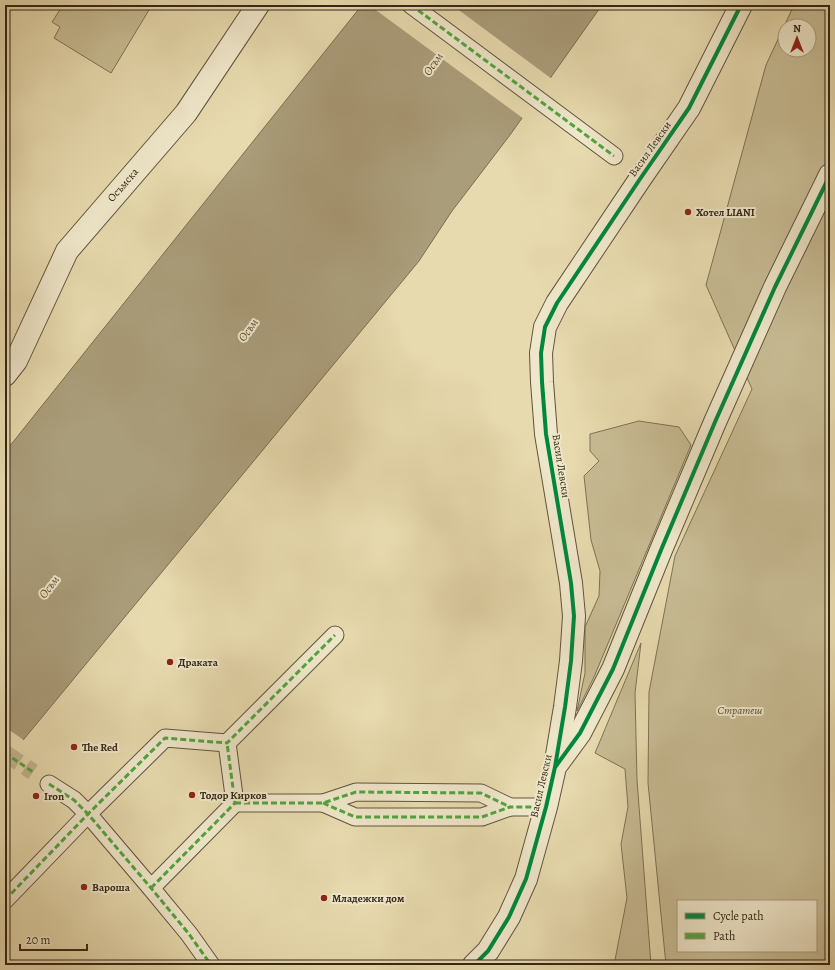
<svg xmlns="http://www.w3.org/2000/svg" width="835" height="970" font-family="Alegreya,serif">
  <rect width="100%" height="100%" fill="#e7daae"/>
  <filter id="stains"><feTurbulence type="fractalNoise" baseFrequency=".005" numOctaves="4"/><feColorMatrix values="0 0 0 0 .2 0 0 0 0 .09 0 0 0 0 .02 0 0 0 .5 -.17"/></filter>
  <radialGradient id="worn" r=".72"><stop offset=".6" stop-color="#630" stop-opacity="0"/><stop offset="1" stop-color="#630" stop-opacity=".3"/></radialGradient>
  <!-- green -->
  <g fill="#c8bc94" stroke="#7e7255" fill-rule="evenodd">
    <path d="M63 5H152L111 73 54 38 60 27 52 22Z"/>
    <path d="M794 5H830V965H666L648 783 649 692 675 556 752 389 706 285 766 65ZM785 26H809V50H785ZM678 901H816V951H678Z"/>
    <path d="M639 421 679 427 691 445 594 677 577 711 585 673V627L599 596 600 571 591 540 584 476 599 461 590 451V434Z"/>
    <path d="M641 643 635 693 637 780 651 965H614L627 898 621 844 628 807 625 769 595 753Z"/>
  </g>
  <!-- water -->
  <path fill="#aa9d7a" stroke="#7a6e52" d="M362 5H602L510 135 452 211 419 261 5 762V452Z"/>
  <!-- pier -->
  <g fill="#e7daae">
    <path d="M369 5H452L552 79 524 119Z"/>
    <path d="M5 727 25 741 5 764Z"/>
  </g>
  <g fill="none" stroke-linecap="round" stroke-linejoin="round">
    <!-- pedestrian-tunnel -->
    <path stroke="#c3b690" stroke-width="17" stroke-dasharray="17 8" stroke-linecap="butt" d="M5 753 33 772"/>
    <!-- pedestrian casing -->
    <g stroke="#60543c" stroke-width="19">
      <g id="pedestrian">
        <path d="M411 5 614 156"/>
        <path d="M49 784 74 800 88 814 151 888 189 934 211 965"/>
        <path d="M235 803H323L356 792 481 793 510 807"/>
        <path d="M323 803 355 817H482L510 807H546"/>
        <path d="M151 888 235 803 227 743"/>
        <path d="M5 900 88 814 165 738 227 743 335 635"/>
      </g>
    </g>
    <!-- minor casing -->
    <g stroke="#60543c" stroke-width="24">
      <g id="minor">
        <path d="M5 375 16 361 67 251 186 113 258 5"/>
        <path d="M558 763 580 733 613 669 661 550 715 422 775 287 830 175"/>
        <path d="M474 965 488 951 509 917 526 879 546 807 555 767 565 707 571 661 574 616 571 583 546 434 542 382 541 353 545 327 557 303 640 179 689 108 741 5"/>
      </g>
    </g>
    <!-- pedestrian -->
    <use href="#pedestrian" stroke="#efe7ca" stroke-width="17"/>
    <!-- minor -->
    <use href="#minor" stroke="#efe7ca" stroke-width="22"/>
    <!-- quiet -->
    <g stroke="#52a340" stroke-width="3" stroke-dasharray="6 3" stroke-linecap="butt">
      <path d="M411 5 614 156"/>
      <path d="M5 753 33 772"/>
      <path d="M49 784 74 800 88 814 151 888 189 934 211 965"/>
      <path d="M235 803H323L356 792 481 793 510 807"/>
      <path d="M323 803 355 817H482L510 807H546"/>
      <path d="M151 888 235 803 227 743"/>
      <path d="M5 900 88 814 165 738 227 743 335 635"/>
    </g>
    <!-- cycleway casing -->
    <g stroke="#efe7ca" stroke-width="6">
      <g id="cycleway">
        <path d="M556 766 580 733 613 669 661 550 715 422 775 287 830 175"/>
        <path d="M474 965 488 951 509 917 526 879 546 807 555 767 565 707 571 661 574 616 571 583 546 434 542 382 541 353 545 327 557 303 640 179 689 108 741 5"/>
      </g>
    </g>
    <!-- cycleway -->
    <use href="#cycleway" stroke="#00873e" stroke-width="4"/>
  </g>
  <!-- markers -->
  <g fill="#8f2418" stroke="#efe7ca" stroke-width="1.5">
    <circle cx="688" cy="212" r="4"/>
    <circle cx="170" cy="662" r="4"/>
    <circle cx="74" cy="747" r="4"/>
    <circle cx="192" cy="795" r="4"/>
    <circle cx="36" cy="796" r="4"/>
    <circle cx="84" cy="887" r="4"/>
    <circle cx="324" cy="898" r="4"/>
  </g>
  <g text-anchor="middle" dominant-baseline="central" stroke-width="4" stroke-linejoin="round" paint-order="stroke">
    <!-- street labels -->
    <g font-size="11" fill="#332716" stroke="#efe7ca">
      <text transform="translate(650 149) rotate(-55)">Васил Левски</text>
      <text transform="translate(123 185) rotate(-49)">Осъмска</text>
      <text transform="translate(561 466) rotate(81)">Васил Левски</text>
      <text transform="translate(541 786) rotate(-77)">Васил Левски</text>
    </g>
    <!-- poi labels -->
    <g font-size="11" font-weight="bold" fill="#332716" stroke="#efe7ca" text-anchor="start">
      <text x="696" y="212">Хотел LIANI</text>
      <text x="178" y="662">Драката</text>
      <text x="82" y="747">The Red</text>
      <text x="200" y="795">Тодор Кирков</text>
      <text x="44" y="796">Iron</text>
      <text x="92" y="887">Вароша</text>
      <text x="332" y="898">Младежки дом</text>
    </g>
    <!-- park labels -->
    <g font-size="11" font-style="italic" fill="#584c36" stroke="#efe7ca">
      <text x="740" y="710">Стратеш</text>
    </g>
    <!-- water labels -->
    <g font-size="12" font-style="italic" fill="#574a34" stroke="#efe7ca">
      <text transform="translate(433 64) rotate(-55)">Осъм</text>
      <text transform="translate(248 330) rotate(-54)">Осъм</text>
      <text transform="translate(49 587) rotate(-52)">Осъм</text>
    </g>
  </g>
  <!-- margin -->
  <rect width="835" height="970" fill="none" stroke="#e7daae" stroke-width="20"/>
  <rect x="6" y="6" width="823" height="958" fill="none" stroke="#332716" stroke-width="2"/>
  <rect x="10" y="10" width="815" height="950" fill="none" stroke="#332716"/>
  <!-- legend -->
  <rect x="677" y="900" width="140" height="52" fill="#efe7ca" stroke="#a49a82"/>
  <rect x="685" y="913" width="20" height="6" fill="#00873e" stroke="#a49a82"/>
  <text x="713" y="920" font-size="12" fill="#332716">Cycle path</text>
  <rect x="685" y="933" width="20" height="6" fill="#52a340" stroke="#a49a82"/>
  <text x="713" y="940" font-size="12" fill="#332716">Path</text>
  <!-- north arrow -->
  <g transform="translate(797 38)"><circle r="19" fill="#efe7ca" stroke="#a49a82"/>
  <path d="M0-3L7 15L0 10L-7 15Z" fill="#8f2418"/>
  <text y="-6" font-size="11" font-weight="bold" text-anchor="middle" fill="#332716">N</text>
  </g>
  <!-- scale -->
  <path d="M20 944v6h67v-6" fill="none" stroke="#332716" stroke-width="2"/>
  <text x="26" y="944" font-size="12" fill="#332716" stroke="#efe7ca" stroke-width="3" paint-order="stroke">20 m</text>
  <rect width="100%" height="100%" filter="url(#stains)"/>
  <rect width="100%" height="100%" fill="url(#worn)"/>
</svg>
